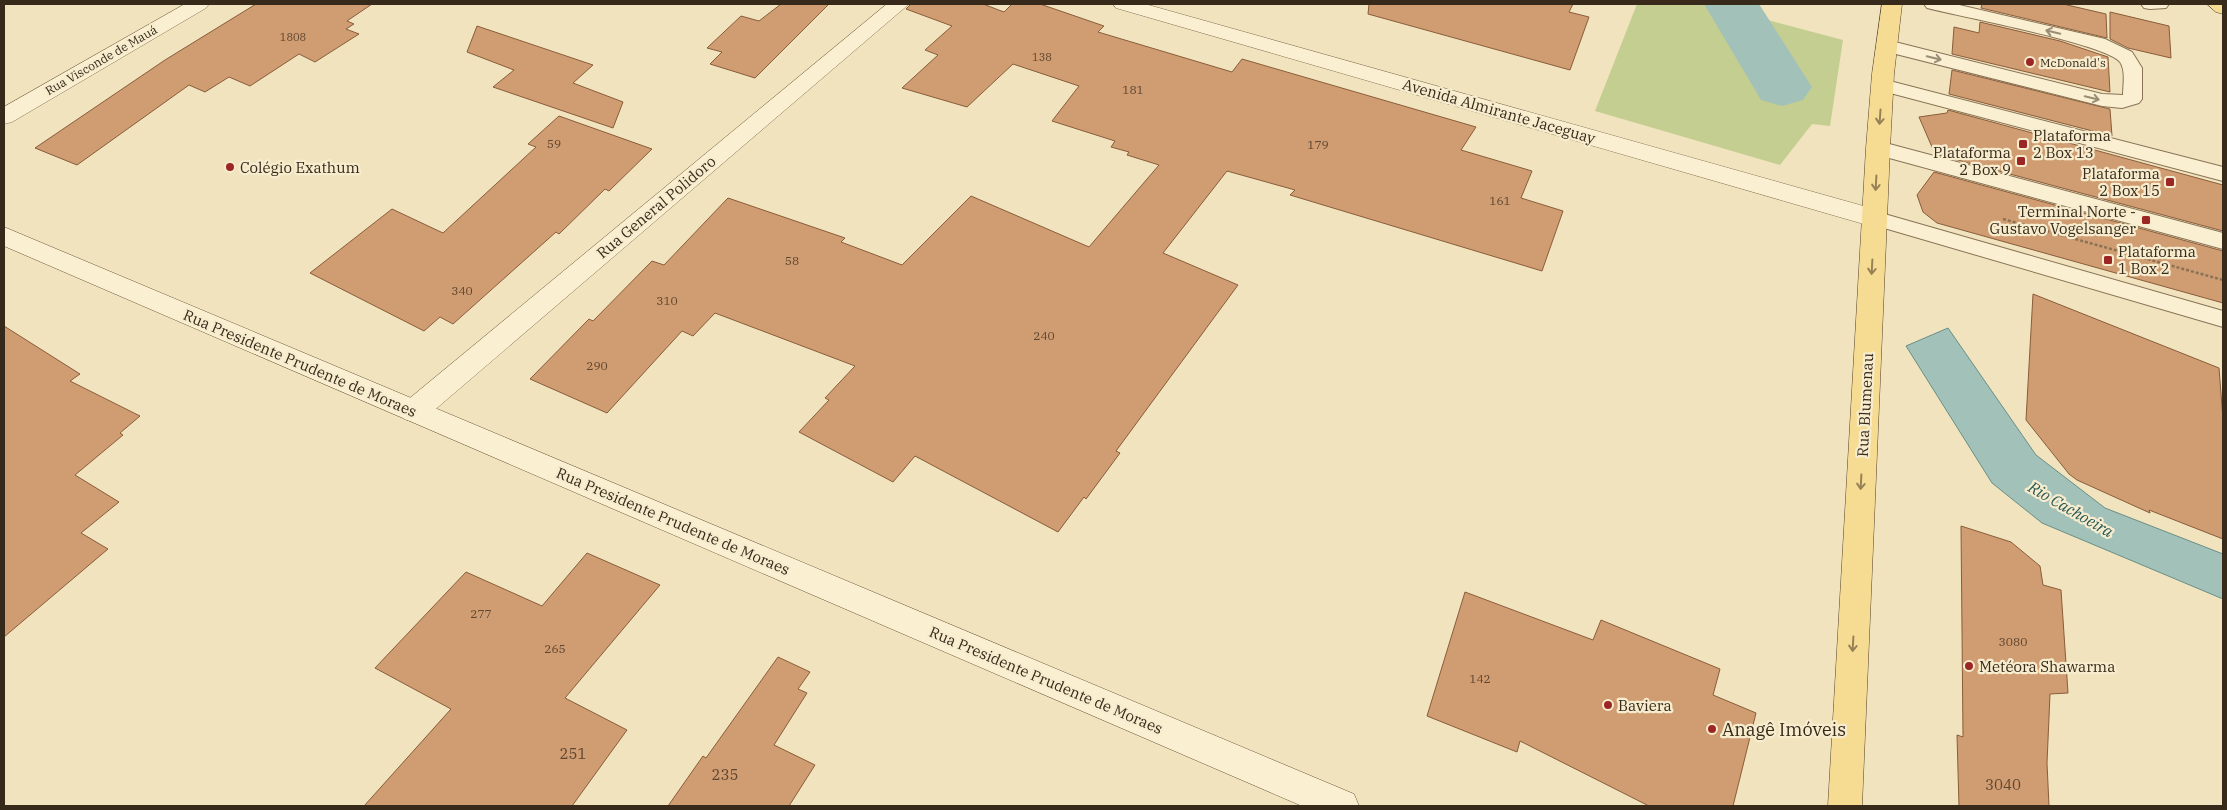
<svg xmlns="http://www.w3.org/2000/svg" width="2227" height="810" font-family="'IBM Plex Serif',serif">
  <rect width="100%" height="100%" fill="#f0e3be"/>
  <!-- green -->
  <path fill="#c5ce91" d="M1637 4H1745L1753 16 1843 40 1830 126 1812 124 1780 165 1595 111Z"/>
  <!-- water -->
  <path fill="#a2c1b9" stroke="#698f87" d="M1948 328 2036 455 2105 508 2223 554V599L2042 523 1992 483 1906 346Z"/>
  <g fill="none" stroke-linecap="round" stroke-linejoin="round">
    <!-- river -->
    <path fill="#a2c1b9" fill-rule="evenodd" d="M1704 4H1759L1812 87 1803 100 1782 106 1761 100Z"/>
  </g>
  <!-- building -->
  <g fill="#d09c71" stroke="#895d3a">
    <path d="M256 4H372L347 21 354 24 346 29 359 34 315 62 299 54 250 86 229 77 205 92 189 85 77 165 35 148 165 60Z"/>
    <path d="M781 4H829L755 78 710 64 722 52 707 48 741 16 759 21Z"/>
    <path d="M911 4H983L1004 12 1012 4H1040L1104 26 1098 32 1232 72 1242 59 1476 127 1461 150 1532 171 1521 198 1563 211 1542 271 1290 195 1295 190 1227 171 1163 253 1238 285 1116 451 1120 453 1086 499 1084 497 1058 532 915 456 893 482 799 432 829 400 825 398 855 366 715 313 693 336 682 331 607 413 530 379 589 319 593 321 652 261 664 265 728 198 845 238 841 242 902 265 971 196 1089 247 1159 165 1127 155 1129 152 1111 147 1115 141 1052 121 1079 86 1013 64 967 107 902 88 938 55 925 50 952 26 906 9Z"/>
    <path d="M1369 4H1573L1569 12 1589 17 1570 70 1368 14Z"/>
    <path d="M1982 4H2063L2106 14 2107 38 1981 8Z"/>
    <path d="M2110 12 2169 26 2171 58 2128 48 2110 39Z"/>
    <path d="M1980 22 2060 41 2108 57 2110 92 1952 54 1954 27 1979 33Z"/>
    <path d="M477 26 593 65 573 83 623 102 613 128 493 87 514 70 467 52Z"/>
    <path d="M1952 70 2110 109 2112 136 1949 94Z"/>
    <path d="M1948 110 2223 185V231L1935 154 1919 117 1947 113Z"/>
    <path d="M559 116 652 149 609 191 605 189 559 234 556 232 453 324 440 317 424 331 310 273 392 209 443 233 536 147 528 144Z"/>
    <path d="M1934 172 2223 251V303L1937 223 1923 212 1917 195Z"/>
    <path d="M2033 294 2219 368 2223 419V539L2149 510 2150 513 2077 480 2069 474 2026 420Z"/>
    <path d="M4 326 80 374 70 381 140 416 120 433 123 435 75 475 119 502 81 533 108 549 4 637Z"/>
    <path d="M1961 526 2011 542 2040 566 2043 585 2061 590 2068 693 2050 694 2047 763 2049 806H1959L1957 735 1963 737Z"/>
    <path d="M587 553 660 585 565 698 627 730 572 806H364L451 709 375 668 466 572 542 606Z"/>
    <path d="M1465 592 1593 640 1601 620 1720 669 1713 695 1756 713 1733 806H1649L1520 741 1517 752 1427 716Z"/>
    <path d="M778 657 810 672 798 689 807 693 774 745 815 765 789 806H668L703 756 706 758Z"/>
  </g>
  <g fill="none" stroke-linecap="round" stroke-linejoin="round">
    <!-- lane casing -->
    <g stroke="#897356" stroke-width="2">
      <g id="lane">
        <path d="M1924 4H1955L2105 39 2132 52 2142 68V99L2139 103 2122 108 2102 106 1880 50 1878 46 1880 42 1887 40 2102 94 2123 95C2123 85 2126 71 2120 62 2106 44 1958 16 1927 8Z"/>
        <path d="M2141 4H2169L2166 8 2150 9 2144 8Z"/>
        <path d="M1882 79 2223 167V181L1875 89 1873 85 1875 81Z"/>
        <path d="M1878 141 2223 233V249L1871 153 1868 148 1871 143Z"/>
        <path d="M1874 211 2223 311V327L1867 223 1864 218 1867 213Z"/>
      </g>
    </g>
    <!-- street casing -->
    <g stroke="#897356" stroke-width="1">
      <g id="street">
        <path d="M185 4H209L206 8 12 122 4 124V107Z"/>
        <path d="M887 4H909L424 419 414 422 404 419 400 411 404 403Z"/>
        <path d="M1113 4H1145L1874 209 1883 212 1886 218 1883 224 1874 227 1116 8Z"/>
      </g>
    </g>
    <!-- secondary casing -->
    <g stroke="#6b5439" stroke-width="1">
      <path id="secondary" d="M4 227 1354 794 1359 806H1302L4 246Z"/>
    </g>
    <!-- primary casing -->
    <g stroke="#56412b" stroke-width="1">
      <g id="primary">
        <path d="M1882 4H1902L1894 74 1890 148 1862 806H1828L1866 148 1872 74Z"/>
        <path d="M2207 4H2223V14L2216 12Z"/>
      </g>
    </g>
    <!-- path -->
    <path stroke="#897356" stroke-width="2.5" stroke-dasharray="3 2" stroke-linecap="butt" d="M2003 219 2223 280"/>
    <!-- lane -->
    <use href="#lane" fill="#faf0d1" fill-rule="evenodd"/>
    <!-- street -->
    <use href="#street" fill="#faf0d1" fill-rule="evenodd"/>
    <!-- secondary -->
    <use href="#secondary" fill="#faf0d1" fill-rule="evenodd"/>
    <!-- primary -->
    <use href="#primary" fill="#f6db93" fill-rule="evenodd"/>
  </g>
  <!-- one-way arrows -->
  <defs><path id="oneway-shaft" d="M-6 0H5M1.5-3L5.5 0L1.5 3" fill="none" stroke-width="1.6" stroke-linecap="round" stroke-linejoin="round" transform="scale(1.25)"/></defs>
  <g stroke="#998d76">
    <use href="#oneway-shaft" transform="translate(2053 32) rotate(-167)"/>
    <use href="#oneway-shaft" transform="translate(1934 58) rotate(14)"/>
    <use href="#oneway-shaft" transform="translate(2092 98) rotate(14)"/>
  </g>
  <g stroke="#978257">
    <use href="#oneway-shaft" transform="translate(1880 117) rotate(94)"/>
    <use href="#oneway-shaft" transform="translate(1876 183) rotate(93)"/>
    <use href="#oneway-shaft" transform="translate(1872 267) rotate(93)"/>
    <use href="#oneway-shaft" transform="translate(1861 482) rotate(93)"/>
    <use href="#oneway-shaft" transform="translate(1853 644) rotate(93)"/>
  </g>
  <!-- markers -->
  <g fill="#9b2623" stroke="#f7edce" stroke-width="2">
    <circle cx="2030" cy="62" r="5"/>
    <rect x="2018" y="139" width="10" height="10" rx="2.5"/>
    <rect x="2016" y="156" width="10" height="10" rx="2.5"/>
    <circle cx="230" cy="167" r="5"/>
    <rect x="2165" y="177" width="10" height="10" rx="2.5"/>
    <rect x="2141" y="215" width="10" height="10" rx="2.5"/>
    <rect x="2103" y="255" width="10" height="10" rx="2.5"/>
    <circle cx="1969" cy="666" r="5"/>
    <circle cx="1608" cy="705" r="5"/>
    <circle cx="1712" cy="729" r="5"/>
  </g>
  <g text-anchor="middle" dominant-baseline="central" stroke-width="4.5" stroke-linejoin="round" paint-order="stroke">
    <!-- far-number labels -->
    <g font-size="11" fill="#5e4630">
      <text x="293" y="37">1808</text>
      <text x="1042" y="57">138</text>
    </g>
    <!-- far-street labels -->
    <g font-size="12" fill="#382a1b" stroke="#f7edce">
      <text transform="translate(101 60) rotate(-30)">Rua Visconde de Mauá</text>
    </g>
    <!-- far-poi labels -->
    <g font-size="12" fill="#382a1b" stroke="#f7edce" text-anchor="start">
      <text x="2040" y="62">McDonald's</text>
    </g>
    <!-- number labels -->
    <g font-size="12" fill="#5e4630">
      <text x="1133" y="89">181</text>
      <text x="554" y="143">59</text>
      <text x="1318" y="144">179</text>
      <text x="1500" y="200">161</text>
      <text x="792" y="260">58</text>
      <text x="462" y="290">340</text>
      <text x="667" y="300">310</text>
      <text x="1044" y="335">240</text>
      <text x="597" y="365">290</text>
      <text x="481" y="613">277</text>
      <text x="2013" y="641">3080</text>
      <text x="555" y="648">265</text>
      <text x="1480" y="678">142</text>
    </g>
    <!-- street labels -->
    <g font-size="15" fill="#382a1b" stroke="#f7edce">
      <text transform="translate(1499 111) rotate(16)">Avenida Almirante Jaceguay</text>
      <text transform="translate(656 207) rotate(-40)">Rua General Polidoro</text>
      <text transform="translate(300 363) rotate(23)">Rua Presidente Prudente de Moraes</text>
      <text transform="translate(1865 405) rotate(-87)">Rua Blumenau</text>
      <text transform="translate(673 521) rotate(23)">Rua Presidente Prudente de Moraes</text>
      <text transform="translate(1046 680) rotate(23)">Rua Presidente Prudente de Moraes</text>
    </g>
    <!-- poi labels -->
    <g font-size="15" fill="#382a1b" stroke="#f7edce" text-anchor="start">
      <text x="2033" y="135">Plataforma<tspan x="2033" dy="17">2 Box 13</tspan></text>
      <text x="2011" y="152" text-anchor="end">Plataforma<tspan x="2011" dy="17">2 Box 9</tspan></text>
      <text x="240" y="167">Colégio Exathum</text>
      <text x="2160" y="173" text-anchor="end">Plataforma<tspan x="2160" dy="17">2 Box 15</tspan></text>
      <text x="2136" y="211" text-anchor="end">Terminal Norte -<tspan x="2136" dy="17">Gustavo Vogelsanger</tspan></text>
      <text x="2118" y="251">Plataforma<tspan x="2118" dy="17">1 Box 2</tspan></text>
      <text x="1979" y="666">Metéora Shawarma</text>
      <text x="1618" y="705">Baviera</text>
    </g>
    <!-- near-number labels -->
    <g font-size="15" fill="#5e4630">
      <text x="573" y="753">251</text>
      <text x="725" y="774">235</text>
      <text x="2003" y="784">3040</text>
    </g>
    <!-- water labels -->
    <g font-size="16" font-style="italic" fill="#2a5857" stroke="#f7edce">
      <text transform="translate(2071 509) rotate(30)">Rio Cachoeira</text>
    </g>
    <!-- near-poi labels -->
    <g font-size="18" fill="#382a1b" stroke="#f7edce" text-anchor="start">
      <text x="1722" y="729">Anagê Imóveis</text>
    </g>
  </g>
  <!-- border -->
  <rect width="2227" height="810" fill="none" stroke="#382a1b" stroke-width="10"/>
</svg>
